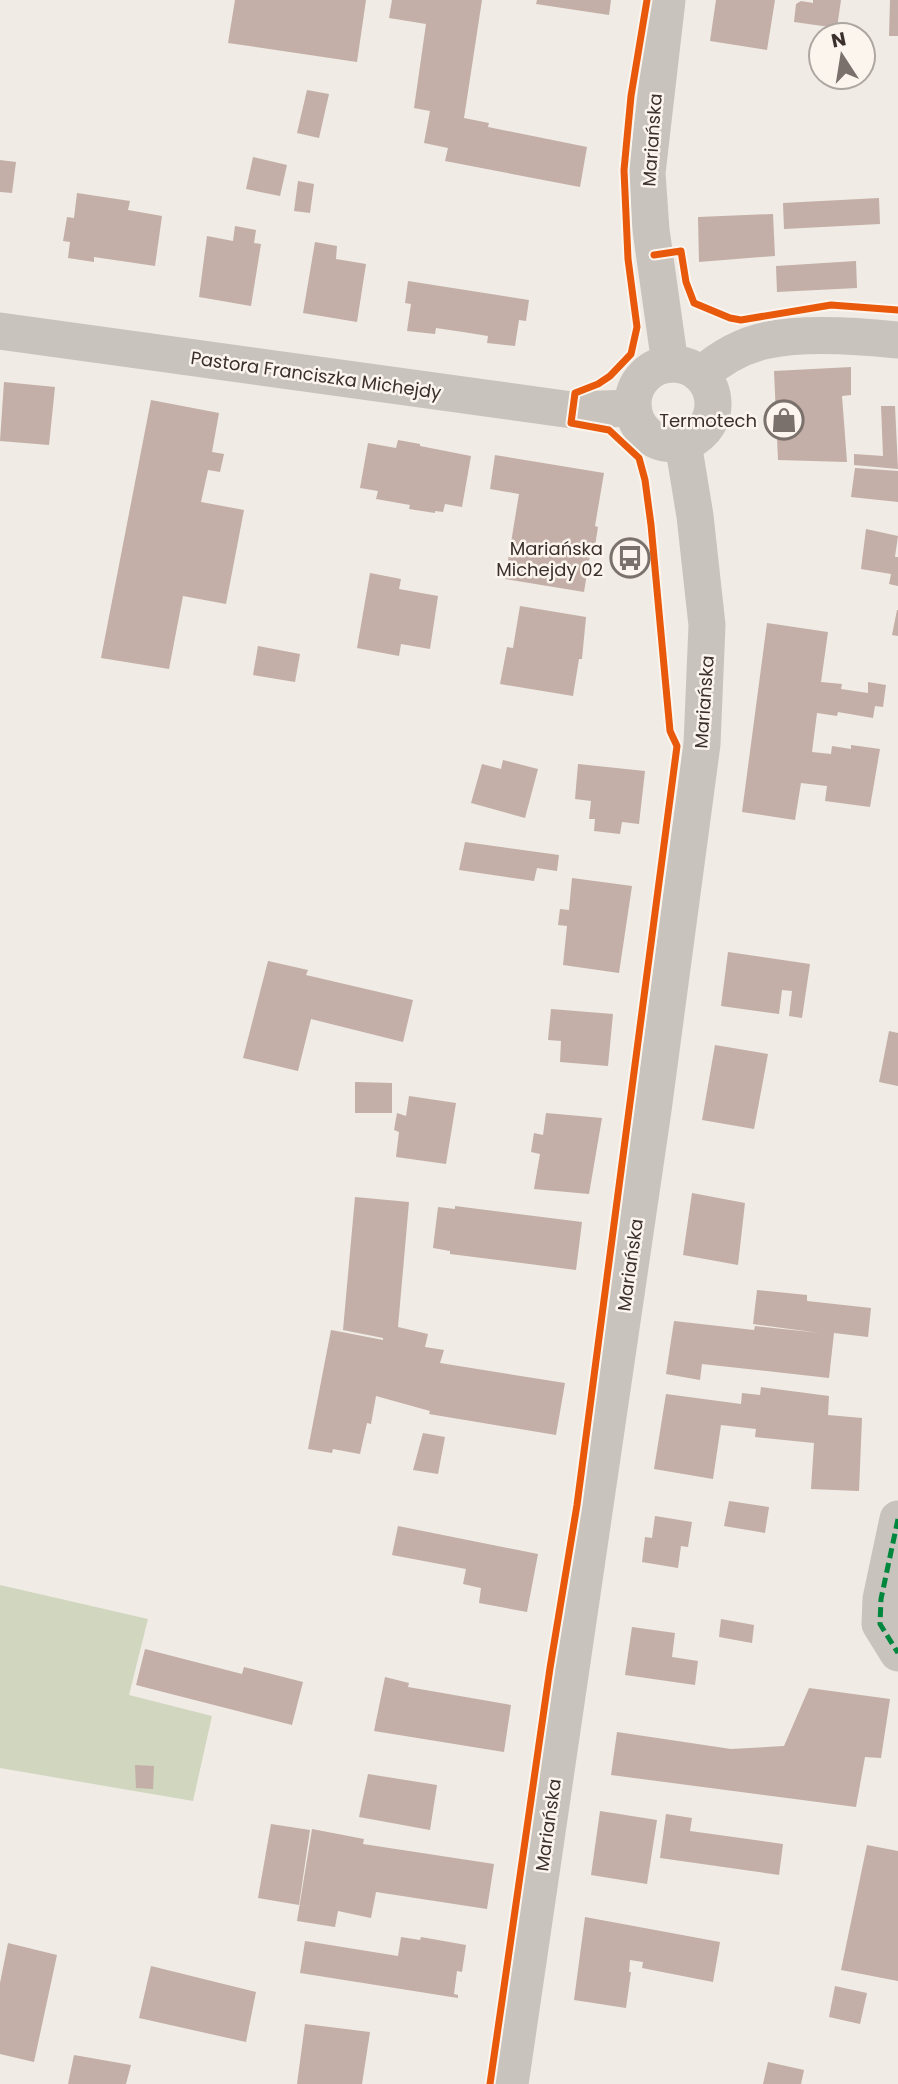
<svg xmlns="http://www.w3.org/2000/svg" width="898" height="2084" font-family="Poppins,sans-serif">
  <rect width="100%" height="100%" fill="#f0ebe5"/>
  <!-- green -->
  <path fill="#d1d6bf" d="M0 1585 148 1619 129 1695 212 1716 193 1801 0 1768Z"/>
  <!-- building -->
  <g fill="#c3afa7">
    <path d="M235 0H366L357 62 228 43Z"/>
    <path d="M392 0H482L464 118 489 123 488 127 587 147 580 187 445 161 448 148 424 143 430 111 414 108 426 24 389 18Z"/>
    <path d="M537 0H611L609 15 536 4Z"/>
    <path d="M716 0H775L767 50 710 41Z"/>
    <path d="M813 0H841L837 28 794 22 796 4 801 1 813 3Z"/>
    <path d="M890 0H898V36H889Z"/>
    <path d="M307 90 329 94 319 138 297 133Z"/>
    <path d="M253 157 287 165 280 196 246 189Z"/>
    <path d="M0 160 16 162 12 193 0 192Z"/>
    <path d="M298 181 314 184 310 213 294 211Z"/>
    <path d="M77 193 130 201 128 210 162 216 155 266 94 257V262L68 258 70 242 63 241 67 217 74 218Z"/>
    <path d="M879 198 880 224 784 229 783 203Z"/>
    <path d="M773 214 775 256 699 262 698 217Z"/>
    <path d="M235 226 256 230 254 243 261 244 251 306 199 297 207 236 233 241Z"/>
    <path d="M315 242 337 246 336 259 366 264 357 322 303 313Z"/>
    <path d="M856 261 857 288 777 292 776 266Z"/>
    <path d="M408 281 529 300 526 321 519 320 515 346 487 343 488 336 463 332 436 328 435 334 407 331 411 304 405 303Z"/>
    <path d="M851 367V395L842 396 847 462 778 460 774 371Z"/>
    <path d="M4 382 55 387 49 445 0 441Z"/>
    <path d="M151 400 219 413 212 452 224 454 220 472 208 470 201 502 244 510 226 604 183 596 169 669 101 658Z"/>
    <path d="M881 406H895L898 469 854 465V454L883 456Z"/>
    <path d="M398 440 420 444V446L471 456 462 507 445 504 443 512 435 511V513L409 509 410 505 376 499 378 491 360 488 368 443 396 448Z"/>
    <path d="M495 455 604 473 595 526 598 527 595 546 593 556 590 555 584 592 505 579 519 494 490 489Z"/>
    <path d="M855 468 898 471V502L851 497Z"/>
    <path d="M866 529 898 536 895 557H898V586L889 584 891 574 861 569Z"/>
    <path d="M370 573 401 579 399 589 438 596 430 649 401 644 399 656 357 648Z"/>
    <path d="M520 606 586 617 582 659H579L573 696 500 684 507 647 513 648Z"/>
    <path d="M897 610H898V636L892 635Z"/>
    <path d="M767 623 828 632 821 682 842 684 841 689 868 693V682L886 685 883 707 875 706 873 718 838 712 837 716 817 713 812 752 831 754 832 746 851 749V745L880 749 870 807 825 801 827 786 801 783 795 820 742 812Z"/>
    <path d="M258 646 300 654 295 682 253 675Z"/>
    <path d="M503 760 538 769 525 818 471 803 482 764 501 769Z"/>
    <path d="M578 764 645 771 639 824 622 822 620 834 594 831 595 819H589L591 801 575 799Z"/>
    <path d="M465 842 559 855 557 871 537 868 534 881 459 870Z"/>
    <path d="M572 878 632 886 619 973 563 965 567 926 558 925 560 909 569 910Z"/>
    <path d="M728 952 810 964 802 1018 789 1016 792 991 782 990 779 1014 721 1006Z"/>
    <path d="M268 961 308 970 306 975 413 1000 403 1042 311 1019 298 1071 243 1058Z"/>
    <path d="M551 1009 613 1014 608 1066 560 1062 561 1041 548 1040Z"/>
    <path d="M889 1031 898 1033V1086L879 1082Z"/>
    <path d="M715 1045 768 1054 754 1129 702 1120Z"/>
    <path d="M355 1082 392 1083V1113H355Z"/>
    <path d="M409 1096 456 1103 446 1164 396 1157 399 1132 394 1130 397 1113 406 1116Z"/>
    <path d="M546 1113 602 1118 589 1194 534 1189 540 1154 531 1152 534 1133 543 1135Z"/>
    <path d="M692 1193 745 1203 738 1265 683 1255Z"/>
    <path d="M355 1197 409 1202 398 1327 428 1334 425 1347 444 1350 440 1363 565 1383 556 1435 429 1414 430 1411 376 1396 371 1424 367 1423 360 1454 333 1449 332 1453 308 1449 331 1330 383 1340V1338L343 1330Z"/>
    <path d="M455 1206 582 1222 576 1270 450 1254V1251L433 1248 438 1207 455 1209Z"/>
    <path d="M757 1290 807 1295V1301L871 1308 868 1337 834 1333 829 1378 702 1364 700 1380 666 1374 674 1321 754 1330 755 1326 820 1333 753 1324Z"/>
    <path d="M761 1387 829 1396 828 1415 862 1418 859 1491 811 1489 814 1443 755 1437 756 1429 721 1425 713 1479 654 1469 666 1394 741 1404 742 1393 760 1395Z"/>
    <path d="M423 1433 445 1437 438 1474 413 1470Z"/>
    <path d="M729 1501 769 1507 765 1533 724 1526Z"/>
    <path d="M655 1516 692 1522 688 1547 681 1546 678 1568 642 1562 645 1537 652 1538Z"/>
    <path d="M398 1526 538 1554 527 1612 479 1603 481 1588 463 1584 466 1569 392 1555Z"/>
    <path d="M721 1619 754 1625 752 1643 719 1637Z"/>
    <path d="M632 1627 675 1633 672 1657 698 1661 695 1685 625 1675Z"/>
    <path d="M145 1649 242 1674 244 1667 303 1682 292 1725 136 1685Z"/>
    <path d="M385 1677 409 1683 408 1687 511 1705 504 1752 374 1731Z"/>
    <path d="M809 1688 890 1699 881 1758 865 1757 856 1807 611 1775 617 1732 731 1749 784 1746Z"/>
    <path d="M135 1765 154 1766 153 1789 136 1788Z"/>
    <path d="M368 1774 437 1785 430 1830 359 1817Z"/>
    <path d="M600 1811 657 1820 647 1884 591 1875Z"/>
    <path d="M666 1814 692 1818 690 1831 783 1844 779 1875 660 1858Z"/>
    <path d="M271 1824 310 1830 299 1905 258 1898Z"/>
    <path d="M312 1829 364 1839 363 1844 494 1864 487 1909 376 1892 371 1918 338 1911 335 1927 297 1921Z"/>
    <path d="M867 1845 898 1851V1981L841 1970Z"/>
    <path d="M585 1917 720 1942 713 1982 642 1968 643 1962 630 1960 629 1972H631L626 2008 574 2000Z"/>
    <path d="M401 1937 420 1940 421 1937 466 1945 462 1972 457 1971 454 1994 458 1995V1998L300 1973 305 1941 398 1956Z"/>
    <path d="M8 1943 57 1955 34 2062 0 2054V1983Z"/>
    <path d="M151 1966 256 1992 246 2042 139 2018Z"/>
    <path d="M835 1986 867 1993 860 2024 829 2017Z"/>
    <path d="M305 2024 370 2032 362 2084H297Z"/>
    <path d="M74 2055 131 2065 126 2084H68Z"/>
    <path d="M768 2062 804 2070 801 2084H763Z"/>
  </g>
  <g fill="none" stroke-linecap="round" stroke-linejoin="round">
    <!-- street -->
    <g stroke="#c9c3be" stroke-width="37">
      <path d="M667 0 647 173 651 230 670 364"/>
      <path d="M0 331 572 410 633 408"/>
      <circle cx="673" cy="404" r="40"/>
      <path d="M701 375C720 358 743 345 768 340 805 332 860 336 898 340"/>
      <path d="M898 1519 881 1599 880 1624 898 1653"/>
      <path d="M510 2084 653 1110 702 744 707 625 695 516 683 443"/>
    </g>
    <!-- quiet -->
    <path stroke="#00873e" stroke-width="5" stroke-dasharray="10 5" stroke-linecap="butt" d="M898 1519 881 1599 880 1624 898 1653"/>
    <!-- cycleway casing -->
    <g stroke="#fbf5ee" stroke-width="11">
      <g id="cycleway">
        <path d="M654 255 681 251 686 282 694 303 730 318 741 320 831 305 898 310"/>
        <path d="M490 2084 550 1668 577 1505 677 746 670 731 651 525 645 480 639 458 609 430 571 423 575 393 598 384 610 376 631 354 637 327 628 259 624 170 631 96 647 0"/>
      </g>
    </g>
    <!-- cycleway -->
    <use href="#cycleway" stroke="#e8590c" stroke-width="7"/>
  </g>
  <!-- icons -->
  <defs>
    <g id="shop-ring" transform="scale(2.0125)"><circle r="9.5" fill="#fbf5ee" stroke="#7a716c" stroke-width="1.5"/><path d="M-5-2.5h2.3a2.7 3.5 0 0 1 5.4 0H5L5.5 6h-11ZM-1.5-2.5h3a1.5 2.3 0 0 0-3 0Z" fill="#7a716c"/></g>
    <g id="bus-ring" transform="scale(2.0125)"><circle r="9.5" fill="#fbf5ee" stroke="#7a716c" stroke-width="1.5"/><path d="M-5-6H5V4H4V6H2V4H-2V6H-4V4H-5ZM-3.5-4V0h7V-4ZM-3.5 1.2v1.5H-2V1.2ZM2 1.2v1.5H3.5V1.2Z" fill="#7a716c"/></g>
  </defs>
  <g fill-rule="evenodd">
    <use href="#shop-ring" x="784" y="420"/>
    <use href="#bus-ring" x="630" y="558"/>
  </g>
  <g text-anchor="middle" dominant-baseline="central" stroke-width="5" stroke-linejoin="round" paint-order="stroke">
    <!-- street labels -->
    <g font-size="18" fill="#3b302b" stroke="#fbf5ee">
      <text transform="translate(652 140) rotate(-86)">Mariańska</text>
      <text transform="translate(316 375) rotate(8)">Pastora Franciszka Michejdy</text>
      <text transform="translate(704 702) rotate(-86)">Mariańska</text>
      <text transform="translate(630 1265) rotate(-82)">Mariańska</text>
      <text transform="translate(548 1825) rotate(-82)">Mariańska</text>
    </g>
    <!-- poi labels -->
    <g font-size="18" fill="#3b302b" stroke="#fbf5ee" text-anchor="end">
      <text x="757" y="420">Termotech</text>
      <text x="603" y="548">Mariańska<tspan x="603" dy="21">Michejdy 02</tspan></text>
    </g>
  </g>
  <!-- north arrow -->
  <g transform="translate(842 56) rotate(348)"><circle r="33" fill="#fbf5ee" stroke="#aea6a0" stroke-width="2"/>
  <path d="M0-5L12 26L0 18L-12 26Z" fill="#7a716c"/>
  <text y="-10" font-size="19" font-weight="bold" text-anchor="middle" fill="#3b302b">N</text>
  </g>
</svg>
